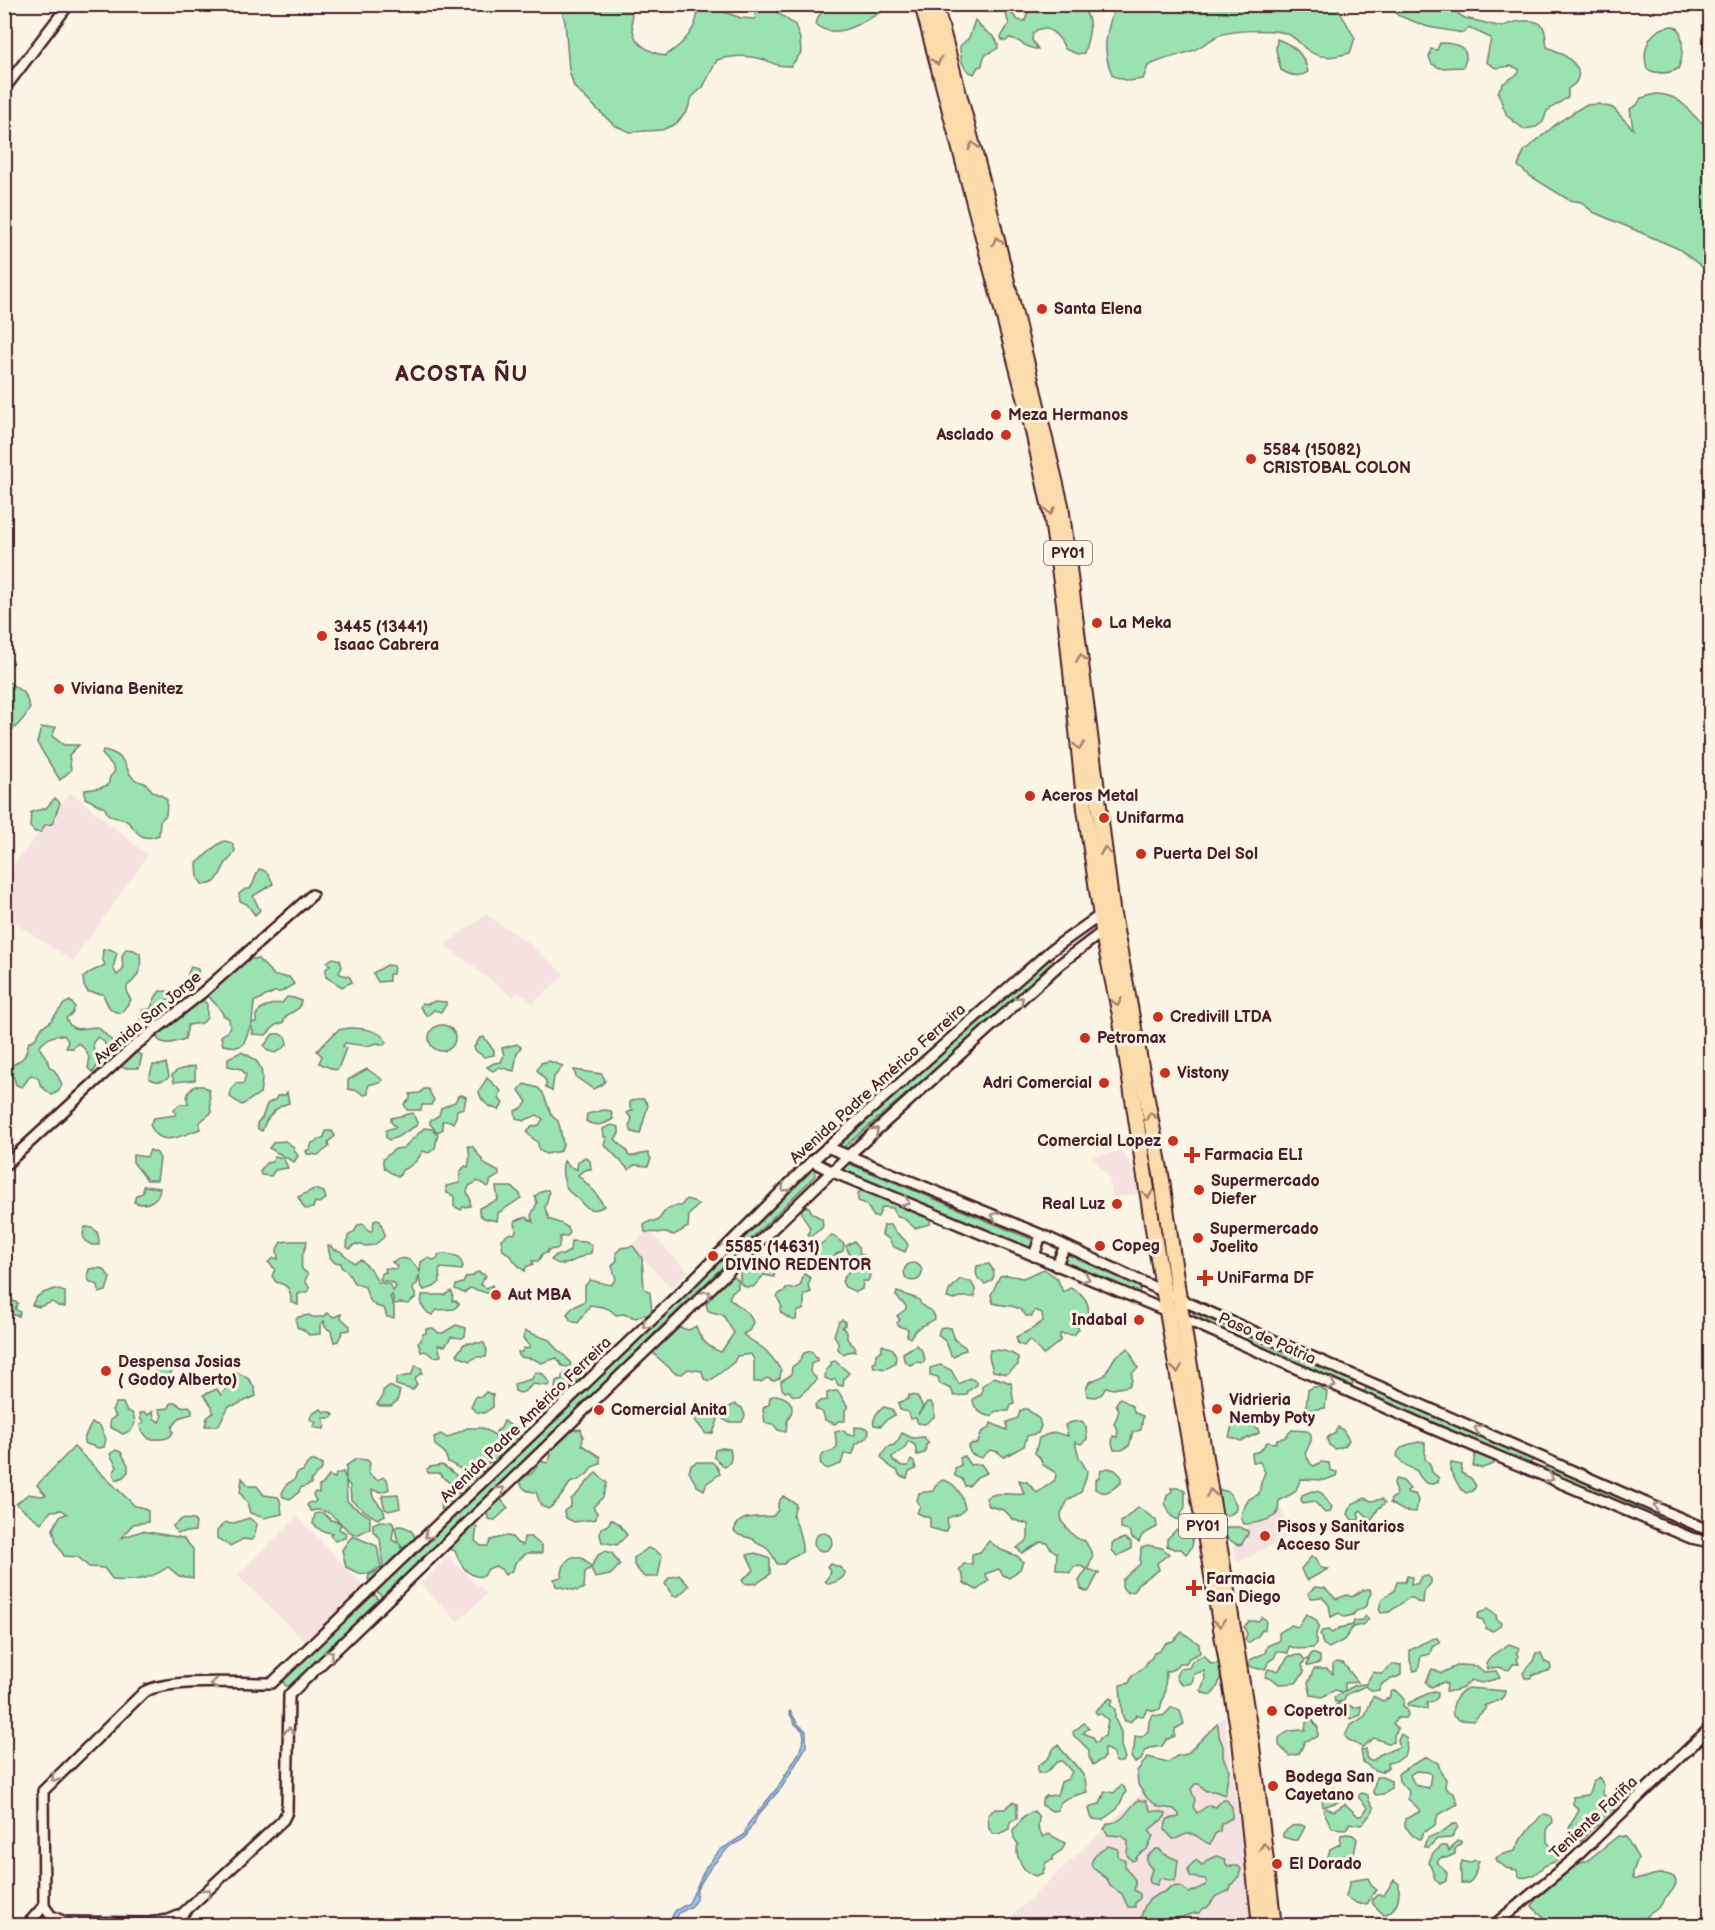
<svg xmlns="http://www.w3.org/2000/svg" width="1715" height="1930" font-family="'Balsamiq Sans',sans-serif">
  <rect width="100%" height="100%" fill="#fcf5e5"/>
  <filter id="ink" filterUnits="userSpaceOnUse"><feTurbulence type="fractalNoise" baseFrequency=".0167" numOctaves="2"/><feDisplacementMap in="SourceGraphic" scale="12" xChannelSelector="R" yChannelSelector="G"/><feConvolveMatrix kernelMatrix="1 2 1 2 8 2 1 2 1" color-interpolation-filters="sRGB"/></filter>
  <g filter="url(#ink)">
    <!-- built -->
    <g fill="#f5e2e0">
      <path d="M71 792 148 855 73 961 5 917 4 877Z"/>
      <path d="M486 914 527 942 565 975 533 1003 518 992 513 997 445 945Z"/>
      <path d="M1121 1151 1138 1173 1141 1193 1112 1198 1109 1178 1092 1156Z"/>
      <path d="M648 1230 688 1271 671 1288 631 1247Z"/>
      <path d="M1281 1509 1293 1534 1237 1563 1232 1534Z"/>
      <path d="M297 1516 363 1585 305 1642 237 1575Z"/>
      <path d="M448 1556 487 1594 458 1622 420 1584Z"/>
      <path d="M1224 1716 1254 1925H1002Z"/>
    </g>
    <!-- green -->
    <g fill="#9ae2b0" stroke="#72806e" stroke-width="1.5" fill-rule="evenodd">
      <path d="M560 5H632C630 35 633 47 665 56 682 45 701 27 697 5H715L727 13 741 18 755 19 757 8H771L795 25 800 39 801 53 791 66C773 66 777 64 762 59 748 55 731 56 717 60L703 87 692 97 687 111 676 124 662 130 630 132 614 125 574 87 569 70 565 22Z"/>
      <path d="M828 5V4L891 5 887 9C868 18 835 44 816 24L818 17Z"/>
      <path d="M1030 5H1081C1094 22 1090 33 1084 53L1077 54 1065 49C1060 36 1046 21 1033 33L1032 40 1038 49C1027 50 1020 39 1009 38L1006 41 1002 40 1001 37 1009 24 1006 14 1010 12 1018 20 1025 21Z"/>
      <path d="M1115 5H1336L1355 38 1350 53C1334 57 1320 60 1306 49 1298 42 1295 36 1285 33 1270 29 1234 30 1220 35 1210 39 1202 47 1192 51 1177 56 1163 58 1148 66L1143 79 1128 81 1113 76C1100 50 1107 31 1115 5Z"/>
      <path d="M1394 5H1463L1460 7 1458 14 1465 18 1502 27C1510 22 1537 16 1543 27 1546 32 1546 42 1547 47 1558 51 1587 65 1576 82 1574 85 1571 86 1568 89V97L1547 111 1543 122 1536 127 1524 129 1507 116 1498 93C1501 81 1510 80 1519 73V69L1511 66 1496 68 1486 62 1491 38 1469 28 1463 33 1428 27 1397 15Z"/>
      <path d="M975 20C978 22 979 26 982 28 989 36 998 35 998 48 988 55 984 51 982 66L978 67 974 74C962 70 960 58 960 46L969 38Z"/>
      <path d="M1673 26 1679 29C1684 42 1683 57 1678 69 1668 74 1657 74 1647 69 1641 48 1650 28 1673 26Z"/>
      <path d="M1277 39C1293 45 1304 53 1308 72 1299 78 1289 75 1281 70L1276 50Z"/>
      <path d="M1440 43C1456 43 1473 47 1463 67L1440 68 1432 64 1429 57 1431 49 1437 50Z"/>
      <path d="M1656 94C1689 95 1688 120 1710 126V273L1679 249 1593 212 1581 202 1569 200 1530 176 1518 166 1524 151 1560 121 1585 105 1598 104 1613 108 1633 129 1630 109 1637 105 1641 98Z"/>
      <path d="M6 680 25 694 30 708C25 718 15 730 5 734L4 682Z"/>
      <path d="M56 727 52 736 64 745H79L69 755 71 770 60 780 37 743 41 728Z"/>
      <path d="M103 750C131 755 124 775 136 780 139 782 142 782 145 783 149 786 151 791 155 793 161 795 162 795 167 800L166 815 160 821 159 835C154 837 148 838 144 837 135 834 133 824 125 820 115 816 109 820 105 808L85 798V790L100 788 108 785 110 777 115 771 112 765 102 754Z"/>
      <path d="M55 798 60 803 52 824 45 825 41 832H35L30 827 31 812 46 808Z"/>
      <path d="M225 841 232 843 235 850C233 856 230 859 226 863 219 874 218 887 202 884L198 878 197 863C207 856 214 844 225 841Z"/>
      <path d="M259 869C268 871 270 875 273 884L253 896 260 910 255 915 247 904 240 901 239 894 245 889H250C255 882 255 876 259 869Z"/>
      <path d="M110 949 117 953 113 968 117 975 123 970 122 956 126 949 134 950 140 954C142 968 139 977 127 986V993L131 1000 121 1013C109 1012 107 1004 103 994L88 992 84 986 83 978 89 973 105 965 102 958 103 950Z"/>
      <path d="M1049 957 1054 963 1051 970 843 1148 839 1150 826 1143 829 1137 1040 959Z"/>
      <path d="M333 958 340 960 342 967 339 973C344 977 350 973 352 982L342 987 326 977V969L330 965 327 962Z"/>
      <path d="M243 959H258L275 976 289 977 294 984 281 992H274L254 1002 252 1023 256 1022V1015C261 1007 272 1003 282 1003L287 997 294 998 301 1001 299 1008 286 1016 283 1023 276 1025 266 1035 252 1034 253 1031 251 1025 243 1045 237 1047 223 1045 221 1036 227 1032 230 1026 229 1019 223 1015C220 1005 210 1002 207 992Z"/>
      <path d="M387 965 394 966 393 974H389V981L378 982 373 973Z"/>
      <path d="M191 967 198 969C198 973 199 977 198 980 195 990 176 997 167 1000 161 1012 151 1021 139 1025L142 1010 150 1009C154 1003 154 997 160 991 168 992 183 991 186 981 188 976 188 972 191 967Z"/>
      <path d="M201 998 207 1004V1018L202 1023 188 1025 185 1039C171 1044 157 1048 154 1029Z"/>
      <path d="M70 1001 75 1007 72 1014 66 1018C72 1035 84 1027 98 1027L114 1043 116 1050 111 1055 104 1042 98 1037 93 1042 94 1056 100 1061 93 1073 88 1068C91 1058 87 1049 78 1043L73 1048H66L68 1041 64 1035C52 1034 47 1039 39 1047L47 1059 49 1066 55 1071 62 1084 59 1091 52 1095 41 1086 38 1078 31 1075 22 1087 16 1085 14 1078 7 1073C10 1064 16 1064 23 1058 27 1053 27 1048 29 1042L35 1039 43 1026 49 1023 64 1004Z"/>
      <path d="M435 1001 446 1002V1005L441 1012 434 1010 427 1016 420 1007 422 1003 428 1004Z"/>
      <circle cx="442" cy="1038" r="13"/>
      <path d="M349 1028C361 1028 381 1030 386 1041L384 1045 377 1043 367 1046 345 1043 343 1046 346 1048 338 1069 335 1070 319 1063 322 1056 317 1051 338 1030Z"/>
      <path d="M273 1034H280L286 1038 287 1045 275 1053 269 1051 264 1046Z"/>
      <path d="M484 1037 494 1051V1055L484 1057 475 1050 474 1047 480 1038Z"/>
      <path d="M517 1044 521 1047 517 1053 514 1071 499 1067 493 1071 487 1067 494 1063 501 1062 504 1055 502 1048Z"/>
      <path d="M135 1052 142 1055 139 1068H124L118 1065 128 1053Z"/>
      <path d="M241 1052C262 1060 265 1071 260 1093L242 1105 230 1097 231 1090 236 1083 243 1084 246 1075 241 1069 228 1066V1058Z"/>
      <path d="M549 1061 563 1066 554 1077 552 1091 546 1088V1081L537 1070 541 1063Z"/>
      <path d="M166 1063 169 1077C162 1082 157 1083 149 1078L153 1065H161Z"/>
      <path d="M195 1066V1080L174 1082 172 1075 178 1070Z"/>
      <path d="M367 1069 383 1080 380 1083 370 1084 368 1087V1094L364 1095 358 1091 348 1089V1080Z"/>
      <path d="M574 1070 602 1074 605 1081 600 1086 593 1089 576 1077Z"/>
      <path d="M487 1078 501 1091 499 1098 503 1104 499 1110C489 1107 481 1102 479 1092Z"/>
      <path d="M524 1084 538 1088 543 1093 552 1116 558 1121 560 1128 563 1144 561 1151 546 1154 539 1150 538 1143 527 1133 531 1127 539 1125 543 1119 537 1115 523 1121 516 1118 515 1111 522 1108 527 1102 519 1090Z"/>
      <path d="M195 1086H203L209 1090 211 1113 200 1122V1129C181 1136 159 1149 150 1124L154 1118 176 1115 174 1109 180 1104H188C186 1095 188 1091 195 1086Z"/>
      <path d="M424 1089H428L434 1100 431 1105H422L421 1110H407L404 1104 410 1099V1094L420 1093Z"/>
      <path d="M287 1092 289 1103C276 1106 266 1118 262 1131L258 1129 257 1123 262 1118 267 1104 276 1099 277 1096 285 1095Z"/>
      <path d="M462 1095 466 1097 464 1108 457 1110 456 1117 453 1123 450 1121H442L443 1129 437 1132 430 1124V1121L439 1115 441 1108 455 1102 458 1096Z"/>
      <path d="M637 1099H644L648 1105 640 1134 632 1132 629 1126 632 1119 627 1113 633 1110 630 1108V1101Z"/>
      <path d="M604 1110 611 1111 613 1119C603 1125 596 1127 586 1121L587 1114Z"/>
      <path d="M413 1113 417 1123 416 1126C406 1130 400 1138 389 1140L386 1137V1130L396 1127 391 1122V1118Z"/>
      <path d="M611 1125 619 1127V1134L615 1139 626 1150 629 1156C637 1157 641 1153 648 1153L651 1159 648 1166 634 1165 629 1170 604 1144 607 1137H604L603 1129Z"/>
      <path d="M424 1128 432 1129 438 1134 435 1148 429 1153 422 1151C419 1160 411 1167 402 1170L399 1177C390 1171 382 1172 383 1159L395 1149 403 1148Z"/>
      <path d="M326 1131H332L335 1136 328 1142 329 1147 318 1155 307 1154 306 1151 310 1149 312 1143 324 1137Z"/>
      <path d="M285 1141 294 1147V1150L298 1156 294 1162 269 1148 274 1142Z"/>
      <path d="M468 1146H472L486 1165 499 1172V1175L490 1181V1184L488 1187 478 1181 469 1186 467 1192 470 1199V1206L463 1207 461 1210 454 1206V1196L447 1193 446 1186 460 1183V1172L465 1166 468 1167C470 1160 470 1152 468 1146Z"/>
      <path d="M150 1150 157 1153 160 1159 157 1180H147L133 1162V1155L147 1157Z"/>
      <path d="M275 1156 283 1158 288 1168 275 1170 271 1176 261 1175 260 1171 266 1163 272 1162Z"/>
      <path d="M585 1157 590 1161 591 1169 584 1170 578 1175 595 1192 604 1206C593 1213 586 1209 579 1200 576 1196 570 1194 568 1190 563 1182 561 1170 564 1161L570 1167 577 1169 578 1162Z"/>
      <path d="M845 1163 850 1164 1038 1242 1032 1251 841 1172 840 1168Z"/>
      <path d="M808 1164 815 1169V1176L387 1596 382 1597 374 1588 376 1584H373L368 1579 369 1575 381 1570 383 1567 380 1538 373 1531V1524L380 1521 392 1522 394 1526 392 1540 398 1543 395 1528 398 1526C408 1526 417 1533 415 1544L405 1549 400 1545 403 1554 390 1566V1571L448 1513 441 1509 440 1502 456 1492 460 1493 461 1501 502 1460 498 1452 500 1461 487 1463 485 1471 478 1472 474 1479 468 1481 463 1476 461 1469 448 1462 444 1452 435 1445 434 1437 441 1434 447 1438 467 1428H483L495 1435 498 1452 500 1441 496 1431 501 1428 504 1421 511 1426 512 1433 520 1435 523 1439 542 1420 537 1419 535 1416 538 1409 546 1407 552 1411 648 1315H643L636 1318 623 1314 616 1315C608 1306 601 1307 590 1305L578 1323 571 1321 567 1314 572 1308 585 1301V1286L590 1280 611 1285 616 1279 612 1266 617 1260 616 1253 621 1248 633 1246 642 1258 644 1288 650 1293 652 1312 801 1165Z"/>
      <path d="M143 1186 160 1188C159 1201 145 1207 134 1202L136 1195 143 1193Z"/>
      <path d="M496 1187H512L520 1194 521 1198C512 1204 506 1208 498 1213L497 1221C489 1219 478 1220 479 1208L498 1200Z"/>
      <path d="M314 1189 324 1192 326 1199 319 1203 315 1202 313 1208 305 1209 298 1197Z"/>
      <path d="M544 1190H548L549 1193 545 1208 549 1219C556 1223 568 1223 570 1233L567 1236 560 1237 559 1247 556 1249 548 1250 547 1253H543L538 1261H532L533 1264 526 1267 525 1271C516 1266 512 1255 503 1250L501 1239 510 1233 514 1234 516 1231 515 1221 526 1217 533 1222 531 1216 537 1203 535 1196Z"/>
      <path d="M864 1190 931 1217 930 1224 915 1228 903 1218 896 1215 893 1208 882 1207 878 1217H874L866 1204 858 1201V1193Z"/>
      <path d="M686 1199 693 1201 698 1205 689 1215 688 1227 674 1235C664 1232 656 1233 645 1232L644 1225 650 1221H658C664 1211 668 1205 681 1206Z"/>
      <path d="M802 1207H809L812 1213 822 1219 823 1226 821 1229 811 1236 808 1235 810 1228 802 1214Z"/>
      <path d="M377 1220 380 1221 385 1235 383 1238 374 1245 366 1246 355 1244 350 1249 347 1247 348 1236 354 1232 358 1225 364 1224 368 1230 371 1231 373 1229 374 1221Z"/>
      <path d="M884 1225H891C895 1235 904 1236 908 1245L905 1252 894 1247 888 1238 882 1235Z"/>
      <path d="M85 1227C97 1227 99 1233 99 1245H92L85 1241 83 1234Z"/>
      <path d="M832 1235 844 1244 843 1251 836 1254C833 1261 827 1264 822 1271L815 1269 811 1263 813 1256 808 1250 813 1243 820 1245Z"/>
      <path d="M289 1241H307C305 1253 300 1253 302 1269L308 1274 305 1281 309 1287V1291L298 1294V1305L291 1302C291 1289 288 1285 276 1282L272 1276 275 1269 268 1262 274 1258 278 1259 277 1249 281 1242Z"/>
      <path d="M571 1241 585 1242 592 1245 591 1253C575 1257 567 1271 551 1260L556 1255H563L570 1251Z"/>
      <path d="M854 1241 859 1247 860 1255H863C871 1266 873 1270 868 1281H863L862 1289 856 1292 845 1287 842 1281 853 1265 846 1246Z"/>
      <path d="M328 1246H331L333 1249 340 1251 354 1263 361 1260 372 1271 378 1282 389 1284 393 1291 396 1287 394 1283 380 1280 382 1273 386 1272 385 1268 396 1269 397 1266 392 1262C406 1254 413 1261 420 1272L421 1262 427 1258 434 1260 438 1258V1255C444 1253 453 1255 459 1257L463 1266 462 1270 441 1268 439 1271 440 1282 434 1287 424 1290 420 1284 419 1275 417 1284 414 1286 413 1289 416 1297 408 1304 401 1303 394 1304 392 1295 390 1297 394 1307V1318L387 1317 384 1308C371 1307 368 1298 365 1287L354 1283 347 1271 341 1267V1263L334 1262 330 1257Z"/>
      <path d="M1057 1250 1141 1286 1138 1296 1051 1260Z"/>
      <path d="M750 1262 765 1268 771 1263 775 1269 774 1277 764 1275 753 1287H746L740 1283V1268Z"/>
      <circle cx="913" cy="1272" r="9"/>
      <path d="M989 1264C996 1273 996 1280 985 1284 977 1279 975 1275 977 1266Z"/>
      <path d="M97 1268 104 1269 110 1278 106 1291 99 1293 98 1285 90 1282 87 1276 89 1269Z"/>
      <path d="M1044 1269 1057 1278 1063 1292 1070 1288C1082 1292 1092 1303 1087 1316H1071L1079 1329 1074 1335 1060 1334V1341L1043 1355 1034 1344 1029 1340 1024 1346 1018 1344 1016 1337 1032 1329 1043 1321 1042 1313 1035 1310 1032 1316H1026C1018 1303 1006 1307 993 1303L991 1295 1000 1276 1007 1275 1023 1278Z"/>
      <path d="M479 1272 486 1276 480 1284 486 1288 492 1285 494 1292 487 1293 470 1288 464 1293 455 1289 456 1285 463 1283 466 1277 473 1276 475 1273Z"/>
      <path d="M731 1274 738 1280V1288L732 1292 729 1298 749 1314 753 1322 750 1330 743 1334C749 1340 757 1343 764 1349 771 1355 776 1363 781 1370L780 1378 773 1381 767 1378 761 1382H754V1360L751 1354 737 1356 734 1362 710 1381 704 1379 702 1371 688 1369 682 1374 675 1373 653 1353 654 1346 673 1326 689 1330 696 1326C700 1339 708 1348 721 1352L734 1333 723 1315 708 1311 706 1304 715 1292 721 1287V1280Z"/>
      <path d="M804 1274 811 1278 808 1285 811 1292 804 1295V1309L797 1312 796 1320H792L781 1313 780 1309 782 1307 777 1297 779 1294 786 1290V1288L793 1289 800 1286Z"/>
      <path d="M960 1279 971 1282 975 1289V1297H961L954 1300 947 1298 949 1291Z"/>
      <path d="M55 1289 65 1292V1307L58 1306 52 1302 39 1307 32 1305C37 1293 44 1293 55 1289Z"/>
      <path d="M5 1290 10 1293V1300L18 1303 15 1309 20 1312 19 1316 9 1314 5 1316Z"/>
      <path d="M451 1291 453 1294 452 1301H456L459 1304 454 1309 437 1310 432 1315 428 1313 421 1305 422 1295H445Z"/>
      <path d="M897 1292 918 1299C920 1301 920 1303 922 1305 927 1311 934 1308 935 1319 922 1328 920 1322 910 1338L907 1336 908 1329 898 1326 897 1323 900 1320 897 1316 906 1309V1306L896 1296Z"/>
      <path d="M1192 1308 1355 1380 1351 1387 1195 1322Z"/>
      <path d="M327 1313 334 1317 341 1314V1318L350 1326V1330L343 1331 338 1341 334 1342 331 1331 325 1327 324 1321 320 1326V1334L309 1335 304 1330 297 1327 296 1320 298 1317 309 1315C313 1319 320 1317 325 1316Z"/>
      <path d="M842 1320 845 1321V1325L842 1327 847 1332V1339L855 1347V1351L847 1352 844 1355 838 1349V1342L834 1335 839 1321Z"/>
      <path d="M456 1325 466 1328 465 1336 462 1338 451 1337 445 1346 438 1345 441 1356 434 1357 425 1351 421 1352 418 1342 421 1341 422 1334 426 1333V1329L433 1328 439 1333H443Z"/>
      <path d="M944 1327 951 1328 955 1340 965 1347 966 1350 959 1352 954 1357 951 1355 946 1342 938 1335 940 1328Z"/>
      <path d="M525 1331 550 1340C554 1351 568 1354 571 1365L568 1367 562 1366 557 1358 541 1363 534 1359 520 1357 518 1352H522L524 1348 527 1349 530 1347 523 1338Z"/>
      <path d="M467 1343H484L487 1350 486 1357H476L470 1361 459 1357 457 1354 464 1344Z"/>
      <path d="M882 1345 893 1349 896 1356 895 1364 885 1369 874 1367 873 1363 876 1362V1354L882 1350Z"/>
      <path d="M916 1345 921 1349 925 1359 923 1363 916 1362 910 1365 904 1360 903 1353Z"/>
      <path d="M1128 1348 1138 1368 1132 1373V1380L1129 1386 1113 1389 1106 1387 1102 1394 1095 1397 1087 1396 1086 1389 1089 1382 1104 1376 1115 1357Z"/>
      <path d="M990 1350C1001 1350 1009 1351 1018 1357V1365L1007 1374 993 1371 989 1357Z"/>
      <path d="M811 1351 818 1360 811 1364 810 1372 816 1378V1381L799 1396 792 1395 789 1391 785 1392 782 1389 781 1381 791 1375 792 1367 799 1362 804 1353Z"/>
      <path d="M168 1359 174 1368 170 1374 160 1378 156 1372 154 1363 157 1360Z"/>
      <path d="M835 1361 849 1373 844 1378 843 1386 838 1385 835 1379 832 1381 825 1378 826 1370 831 1366V1362Z"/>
      <path d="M416 1365 422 1369V1373L416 1377 415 1381 417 1384 413 1390 396 1385V1378L411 1375Z"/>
      <path d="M940 1365 951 1370 959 1384 969 1378 976 1381 977 1385 968 1391 967 1395 954 1396 951 1389 940 1384 938 1377 930 1375V1368Z"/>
      <path d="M570 1369 585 1371V1375L569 1390 558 1391 555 1389 556 1381 562 1379V1376Z"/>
      <path d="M232 1372C245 1373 255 1382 256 1396L236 1405 229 1406 218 1426H205L207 1418 213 1413 212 1406 203 1395 217 1389 221 1395 230 1384 227 1378Z"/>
      <path d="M535 1372 543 1374 550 1384 548 1386 533 1384C527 1389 523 1396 515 1391L514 1384 532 1379Z"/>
      <path d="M994 1377 1011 1383 1014 1404 1011 1405 1009 1411H996L991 1416C982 1416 973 1408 973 1399L982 1394V1386Z"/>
      <path d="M1368 1385 1537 1458 1528 1464 1397 1408C1385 1407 1375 1398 1363 1393Z"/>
      <path d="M389 1386 400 1391 397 1401 391 1406H380L377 1404 382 1398 383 1391Z"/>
      <path d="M1313 1387H1319L1327 1392 1325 1408 1311 1410 1306 1408 1308 1390Z"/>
      <path d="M834 1391H838L848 1407 845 1410V1421H838L835 1424 825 1420 823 1413 816 1409 815 1405 820 1401 827 1400V1393Z"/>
      <path d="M486 1392 493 1395V1407L484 1413 477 1412 471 1407 476 1396 481 1397Z"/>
      <path d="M776 1395C793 1398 796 1409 787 1421L786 1432 778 1430 773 1424 765 1423 763 1409 765 1406 769 1405 770 1397Z"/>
      <path d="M909 1395 917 1396 923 1407 918 1415 927 1402H931L934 1409V1417L925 1424 918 1423 916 1418 910 1419 908 1412 900 1410 898 1403 908 1399Z"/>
      <path d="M1120 1398 1132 1406 1135 1413 1143 1416 1141 1430 1133 1432 1129 1446 1122 1450H1114L1112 1443 1113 1436 1117 1437 1118 1430 1114 1424 1119 1411 1116 1404Z"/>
      <path d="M116 1403H123L126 1410 132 1413C138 1423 134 1430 123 1434L110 1427V1420L116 1416 112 1410Z"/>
      <path d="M171 1403H177L181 1407 189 1406 192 1409V1414L181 1417 172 1427 173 1432C170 1441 157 1439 149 1439L141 1430 140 1425 144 1422 141 1420 140 1413 145 1412 148 1415 153 1411 154 1418 159 1422 162 1416 159 1409 169 1408Z"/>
      <path d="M735 1404 742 1408 745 1415 742 1422H728L722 1418V1411Z"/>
      <path d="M702 1406 716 1412 718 1420 713 1433 706 1434 693 1418Z"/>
      <path d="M884 1407 891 1409 895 1415 886 1420 881 1426 874 1425C872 1419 878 1410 884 1407Z"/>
      <path d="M321 1409 324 1412H331L334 1415 331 1418H323L325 1425 324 1429 316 1428 313 1426 316 1423 310 1419 312 1414Z"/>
      <path d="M1024 1409H1027L1039 1419 1041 1426 1038 1433 1027 1436 1024 1446 1004 1457 998 1452 990 1450 981 1458 971 1454 968 1447 971 1444 978 1443 981 1433 990 1427 991 1423 1007 1430V1422L1018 1418 1020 1411Z"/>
      <path d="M1082 1421 1086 1427 1087 1439 1081 1444 1075 1442 1079 1457 1087 1471 1086 1478 1081 1492 1068 1500 1061 1514 1062 1522 1072 1534 1078 1539 1085 1541 1093 1555 1088 1569 1099 1573C1094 1579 1093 1586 1088 1592L1081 1589 1079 1581 1087 1569 1081 1566 1074 1567 1070 1573 1056 1569 1057 1553 1051 1549 1047 1543 1041 1542 1022 1553 1017 1548 1028 1539V1524L1014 1520 1004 1510 989 1506 986 1498C997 1490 1011 1496 1024 1494L1019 1480 1027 1482 1037 1493 1055 1480 1056 1473 1043 1465 1040 1458 1035 1453 1039 1438 1053 1432 1068 1436 1065 1425 1072 1422Z"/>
      <path d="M92 1423 100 1426 106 1439 104 1447 98 1448 84 1443 85 1436Z"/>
      <path d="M1248 1423 1258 1429 1259 1433 1241 1441 1229 1437 1232 1426Z"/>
      <path d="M855 1427 866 1428 869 1430 868 1437 856 1444 853 1454H844L841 1464 827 1469 821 1464 820 1460 824 1453 832 1451 837 1447 835 1432 843 1430 848 1435H855Z"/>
      <path d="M1338 1427 1343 1430 1349 1440 1345 1446 1335 1449 1329 1445 1327 1439 1329 1436 1334 1434Z"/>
      <path d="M581 1429 583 1437 582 1445 600 1457V1464L592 1467C589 1475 579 1481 570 1483 565 1491 556 1504 548 1509L541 1506 536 1492C526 1492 523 1489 519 1480L532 1473 541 1461 547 1463 551 1456 549 1449 564 1431Z"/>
      <path d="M1292 1430 1307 1431 1311 1434V1441L1305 1454 1311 1464 1314 1466 1321 1462 1329 1463 1330 1470 1337 1472 1336 1476 1325 1480 1301 1479 1295 1492 1279 1501C1278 1504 1279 1508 1278 1512 1274 1520 1253 1524 1244 1524L1241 1518 1242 1511 1249 1499 1259 1494 1261 1483 1265 1472 1260 1462H1253L1252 1453 1260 1451 1267 1442 1276 1443 1277 1439 1284 1438Z"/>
      <path d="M902 1433 912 1438 924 1437 929 1443 926 1445 925 1453 917 1455 915 1445 908 1441 905 1448 892 1457 893 1461 902 1466H908L911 1460 914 1462 916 1469 909 1472 907 1478 900 1476 897 1470C891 1469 885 1461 881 1457L887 1447C897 1446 898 1440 902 1433Z"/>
      <path d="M1419 1442 1425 1443V1459L1430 1464 1432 1472 1439 1478 1438 1482C1428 1488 1421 1480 1417 1471L1403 1464 1397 1456C1398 1445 1410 1444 1419 1442Z"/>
      <path d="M74 1447 135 1506 141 1507 148 1511V1522L133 1524 121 1538 142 1531 183 1538 193 1549V1578L179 1576 168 1567C151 1579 134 1582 113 1580L104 1568 89 1567 78 1557 64 1556 56 1542 53 1529 60 1516 67 1514 62 1510 51 1511 41 1523 16 1504 28 1494 41 1496 46 1495 37 1485Z"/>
      <path d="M722 1448 730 1449C732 1457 732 1462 725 1467L714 1457 715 1450Z"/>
      <path d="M116 1450 121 1452 128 1465V1472L123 1477 116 1480 113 1473 117 1467 110 1454Z"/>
      <path d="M1474 1451 1495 1460 1494 1464 1482 1468 1473 1466 1475 1456Z"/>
      <path d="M964 1456 970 1465 981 1464 987 1473 977 1477 969 1486H965L962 1479 955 1476V1468L961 1465 960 1458Z"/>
      <path d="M356 1459 367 1460 370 1463 368 1473 377 1480 384 1477 387 1479 389 1489 382 1492 372 1490C371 1501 383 1504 385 1515L378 1519C371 1516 357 1505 351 1500L350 1486 346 1481 347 1501C354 1508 361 1511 370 1517V1528L357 1535C341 1532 334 1504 311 1511L307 1505 310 1502 313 1503 316 1501 313 1495 315 1492 319 1493V1486L322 1485 329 1476 335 1478 336 1474 343 1472 346 1479V1466Z"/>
      <path d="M311 1461H315L322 1465V1469L311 1480V1484L300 1488 299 1492 290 1499 283 1497 282 1493 287 1484 294 1480 297 1473 303 1471 307 1464Z"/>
      <path d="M697 1462H712L717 1467 720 1474 707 1483 704 1490 697 1486 689 1472 691 1465Z"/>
      <path d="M1451 1463 1462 1465 1461 1473 1471 1478 1476 1486 1473 1491 1466 1493 1460 1488 1450 1470Z"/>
      <path d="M442 1465C450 1469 462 1480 468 1488L465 1490C453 1484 448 1484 439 1473H428L427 1469 430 1467Z"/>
      <path d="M1552 1465 1692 1525 1688 1532 1542 1469Z"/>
      <path d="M1108 1468 1115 1470 1121 1476V1483C1111 1489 1107 1497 1095 1489V1481L1100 1476 1101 1470Z"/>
      <path d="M596 1473 607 1483 603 1497 593 1507 597 1513 596 1519 574 1522 566 1518 564 1511 571 1506V1499C581 1492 586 1481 596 1473Z"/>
      <path d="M242 1478 249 1486H257L264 1495 278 1497 280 1500 282 1514 264 1518 250 1513 247 1502 240 1493Z"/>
      <path d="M1396 1479 1403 1481 1410 1489 1407 1491 1408 1493 1415 1494 1418 1500 1416 1512 1404 1511 1390 1503 1391 1499 1396 1496 1394 1482Z"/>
      <path d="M942 1480C956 1482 962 1495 965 1508L960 1514 947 1518 948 1526 945 1532 930 1528V1518L917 1513 920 1506 917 1500 919 1493 933 1491 936 1485Z"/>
      <path d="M1171 1488H1178L1185 1491V1507L1178 1520 1171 1516 1165 1503 1167 1496 1172 1491Z"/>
      <path d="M1221 1490 1229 1492 1236 1504V1510C1232 1515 1225 1517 1220 1513L1215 1495Z"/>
      <path d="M1312 1491C1327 1491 1322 1498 1332 1507L1330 1512 1325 1513 1314 1501 1303 1503 1301 1500 1302 1495Z"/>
      <path d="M398 1494 400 1508 389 1511 385 1509 382 1498 384 1495Z"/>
      <path d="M783 1496 796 1504 793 1516C797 1523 803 1544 802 1552L789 1558 784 1564H777C774 1558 771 1551 765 1547 760 1544 757 1545 753 1539L739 1535 734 1531C739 1513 756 1518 773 1516L778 1510V1503Z"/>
      <path d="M499 1497 508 1508 495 1520 488 1519 486 1505Z"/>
      <path d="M1365 1498 1371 1501 1382 1499 1385 1503 1378 1509 1371 1521 1361 1510 1358 1513 1360 1520H1352L1348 1514 1352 1504Z"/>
      <path d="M1138 1507 1156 1520 1157 1527 1142 1535 1139 1542 1132 1538 1129 1531 1121 1529V1522Z"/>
      <path d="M319 1513H323L331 1520 341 1523 339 1529 346 1533 345 1538 335 1541 330 1535 332 1533 322 1531 313 1524 315 1514Z"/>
      <path d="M249 1518 257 1524 254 1538 251 1540 243 1539 230 1546 217 1538V1531L225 1522 231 1524Z"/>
      <path d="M182 1519 194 1520 196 1523 195 1531 177 1533 173 1526Z"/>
      <path d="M611 1519 618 1523 627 1535 617 1545 602 1542 600 1535 601 1528 608 1525Z"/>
      <path d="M470 1525 477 1527 475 1541 481 1546H488L491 1540 506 1536 512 1537 517 1543 523 1545 524 1537H531L542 1546V1553H527L515 1563 513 1570 505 1575 501 1569 495 1566 488 1569 484 1576C468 1579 460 1564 455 1551L448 1548Z"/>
      <path d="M1231 1527H1239L1248 1531V1534L1241 1545 1236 1544 1227 1538 1225 1529Z"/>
      <path d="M1176 1530 1184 1531 1191 1534C1194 1543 1193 1548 1186 1554L1181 1549H1174L1167 1546V1539Z"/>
      <circle cx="823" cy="1542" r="9"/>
      <path d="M353 1536 377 1546 381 1567 369 1574 358 1573 346 1567 342 1550 348 1541Z"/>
      <path d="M1124 1538 1131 1542V1549L1117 1556 1112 1550V1543Z"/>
      <path d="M989 1541 1001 1550 1017 1556 1023 1562 1020 1569 1009 1578 1003 1575 999 1569 985 1574 989 1580 977 1590 964 1583 963 1576 959 1570 964 1564H972V1554L980 1552Z"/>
      <path d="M1147 1545 1162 1548 1169 1554 1157 1563 1159 1570 1137 1584 1135 1591 1127 1593 1122 1587V1580L1140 1564 1141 1548Z"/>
      <path d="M648 1548 656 1551 662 1556 658 1577H644L634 1565V1558Z"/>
      <path d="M605 1551 612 1553 620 1565 610 1575 595 1578 591 1568 585 1572 584 1588 578 1591 556 1586 554 1579 562 1577C562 1556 579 1549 591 1567L598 1555Z"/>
      <path d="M755 1553 770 1559V1574C761 1581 755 1586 744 1583L742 1580 754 1570 747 1555Z"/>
      <path d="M1311 1557 1316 1558 1321 1568 1328 1569 1308 1580 1304 1576 1301 1569Z"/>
      <path d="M831 1564 839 1567 845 1572C845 1579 835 1582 829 1584L825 1581 831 1573 827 1566Z"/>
      <path d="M679 1575 689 1586 678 1596H673L665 1584 669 1578Z"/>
      <path d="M1407 1576 1412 1577 1411 1584H1417L1421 1577 1428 1576 1431 1579V1583L1424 1592 1423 1603 1417 1602 1413 1598H1409L1389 1612 1381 1613 1379 1609 1382 1599 1394 1591 1397 1582H1405Z"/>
      <path d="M1315 1587 1325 1588 1336 1599 1347 1595 1352 1597 1363 1590 1370 1589 1371 1593 1368 1599 1367 1606 1356 1611 1353 1615 1345 1617 1339 1613 1331 1617 1329 1605 1322 1597 1312 1598 1309 1596V1592Z"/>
      <path d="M372 1593 377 1597 378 1602 293 1687 286 1686 280 1678Z"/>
      <path d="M1488 1608 1496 1615 1497 1620 1501 1623 1500 1626 1493 1631 1486 1629 1483 1620 1477 1618 1479 1613 1484 1611Z"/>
      <path d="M1306 1614 1316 1620 1319 1626 1316 1634V1644L1313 1648 1298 1649 1289 1646 1288 1653 1277 1651 1274 1658 1269 1661 1265 1669H1259L1248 1666 1250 1660 1265 1653 1267 1646 1279 1641V1633L1291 1625 1298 1627Z"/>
      <path d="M1366 1616 1369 1619 1362 1625 1353 1627 1344 1640 1329 1648 1323 1644 1320 1634 1322 1631 1328 1630 1332 1633 1339 1628 1353 1625 1354 1621 1362 1620Z"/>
      <path d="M1262 1617 1266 1620 1265 1630H1262L1258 1636 1248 1643 1245 1639 1247 1634 1244 1627 1249 1621H1258Z"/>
      <path d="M1182 1632 1199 1644 1200 1653 1189 1658 1186 1663H1179L1174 1669 1166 1672 1165 1692 1160 1709 1154 1711 1148 1709 1143 1716 1137 1715 1130 1722 1125 1721 1122 1714 1120 1685 1129 1683 1132 1676 1145 1666 1148 1660 1151 1659 1154 1653 1159 1651 1166 1643 1173 1641Z"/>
      <path d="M1437 1638 1440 1642 1432 1647 1430 1654 1421 1656 1418 1670 1414 1671 1410 1661V1650C1416 1647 1431 1638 1437 1638Z"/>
      <path d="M1509 1644 1520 1648 1516 1653 1519 1656 1517 1659 1519 1664H1513L1509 1670 1498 1667 1488 1669 1486 1664 1491 1656Z"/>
      <path d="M1312 1653 1320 1656V1663L1309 1666 1307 1665 1309 1660H1305L1302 1665 1304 1672 1296 1683 1279 1684 1274 1680 1265 1677 1268 1669 1278 1671 1289 1656 1301 1655 1305 1660 1308 1659Z"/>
      <path d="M1536 1653H1541L1545 1662 1550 1664 1551 1668C1545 1676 1536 1670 1530 1678H1525L1523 1673 1533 1661Z"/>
      <path d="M1204 1655 1211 1664 1220 1663C1223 1673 1219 1689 1211 1695L1203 1693 1201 1690 1205 1679 1204 1671 1194 1674 1192 1683 1184 1685 1178 1681 1176 1676 1180 1668H1189L1192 1661Z"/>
      <path d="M1336 1662 1343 1663 1358 1682 1345 1683V1690L1342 1692 1335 1690 1322 1697 1311 1695 1308 1683 1314 1669H1327L1333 1674V1664Z"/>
      <path d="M1393 1664 1401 1665V1675C1393 1680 1381 1680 1379 1690L1373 1691 1365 1686 1346 1695 1344 1701 1335 1702 1334 1697C1346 1692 1353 1683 1366 1684L1373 1672 1382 1674 1388 1667Z"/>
      <path d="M1459 1665 1477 1666 1484 1672 1496 1671 1500 1678 1481 1683 1471 1680C1463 1688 1458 1692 1446 1691L1447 1684 1444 1682 1431 1687 1426 1682 1432 1669 1442 1673Z"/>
      <path d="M1468 1688 1505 1691C1505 1701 1492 1702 1484 1706L1486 1708 1473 1721 1459 1720 1453 1716C1451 1705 1457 1692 1468 1688Z"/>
      <path d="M1392 1691H1396L1404 1699 1403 1706 1406 1708 1408 1715 1406 1718H1398L1393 1723 1398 1729 1394 1735V1742L1388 1743 1374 1738 1362 1747 1347 1739 1345 1736 1350 1726 1365 1716 1373 1696 1383 1701 1389 1698Z"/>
      <path d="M1434 1691 1438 1692C1439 1700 1433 1701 1427 1703V1709L1408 1706 1407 1704C1416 1699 1425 1695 1434 1691Z"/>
      <path d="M1110 1698 1113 1700 1110 1705 1115 1709V1719L1121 1732V1746L1125 1758 1122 1762H1116L1112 1752 1104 1748V1758L1093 1765 1089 1757V1750C1083 1745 1080 1740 1074 1736L1073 1732 1084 1723 1089 1728 1083 1733 1093 1737 1095 1742H1098L1100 1738 1105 1736 1108 1720 1101 1714H1097L1095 1711Z"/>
      <path d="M1338 1703 1347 1704 1354 1708 1361 1706V1715L1351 1719 1335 1709V1706Z"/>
      <path d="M1172 1707 1180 1710 1184 1724 1175 1729V1736L1166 1740 1162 1746C1151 1749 1147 1744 1141 1760L1135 1763 1131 1757 1134 1749 1135 1736 1142 1737 1148 1731 1149 1721 1152 1715 1163 1716Z"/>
      <path d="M1312 1719 1318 1728V1736L1315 1738 1305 1741 1299 1754 1289 1756 1279 1745V1738C1288 1729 1294 1731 1305 1730L1306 1723Z"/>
      <path d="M1217 1724 1218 1725 1219 1736 1223 1746V1757L1229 1770 1225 1795 1214 1791H1206L1199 1784H1195L1191 1789 1195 1800 1193 1807 1197 1813 1209 1805 1216 1807 1223 1799H1226L1232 1807V1818L1221 1824 1220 1831 1215 1834 1210 1844C1203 1842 1199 1836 1192 1834 1184 1832 1181 1839 1173 1839L1165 1830 1166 1822 1168 1819 1179 1817V1814L1174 1809 1159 1807 1147 1798 1138 1785 1137 1771 1148 1757 1168 1762 1177 1756 1187 1754Z"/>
      <path d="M1401 1734 1407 1738C1405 1742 1408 1750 1406 1753 1403 1759 1394 1762 1388 1763L1389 1767 1381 1772 1374 1770 1363 1762 1361 1750 1366 1749V1757L1368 1760H1374L1379 1755 1399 1747 1398 1739Z"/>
      <path d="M1058 1745C1065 1756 1077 1764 1084 1777 1087 1782 1085 1786 1087 1792 1076 1796 1058 1797 1058 1810L1052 1811 1042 1805V1800L1046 1796 1057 1795 1061 1782 1068 1779 1072 1772 1062 1761 1057 1762 1045 1773H1038C1036 1762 1041 1765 1047 1759 1050 1757 1052 1750 1055 1747Z"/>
      <path d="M1427 1757 1438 1763 1441 1773 1446 1779 1445 1788 1454 1794 1458 1804 1438 1815 1435 1825 1423 1833 1420 1840 1412 1835 1405 1826V1819L1419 1812V1809L1408 1799 1409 1791 1399 1781 1398 1774C1405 1768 1419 1761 1427 1757ZM1416 1771 1428 1772 1431 1774 1429 1788 1415 1785 1410 1775Z"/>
      <path d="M1376 1777H1382L1391 1781V1788L1383 1794 1376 1795 1373 1792Z"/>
      <path d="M1599 1777 1604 1785 1602 1793 1614 1806C1614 1827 1603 1820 1591 1829 1588 1832 1585 1837 1581 1841H1574C1562 1830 1574 1822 1579 1810L1573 1804V1797L1588 1795 1593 1782Z"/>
      <path d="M1121 1785 1124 1787 1126 1792 1117 1809 1102 1820 1092 1819 1089 1809 1092 1806 1100 1804 1105 1791 1114 1793Z"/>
      <path d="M1334 1787 1340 1791 1342 1798 1338 1802 1323 1807 1322 1799Z"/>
      <path d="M1362 1793 1368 1795 1369 1801 1374 1808C1373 1813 1366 1818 1363 1824L1360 1825 1350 1823 1346 1829 1332 1828 1323 1810 1326 1808 1334 1811 1345 1804 1358 1816H1361L1368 1808 1359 1798V1795Z"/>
      <path d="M1138 1800 1146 1801 1151 1811H1159L1166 1813 1165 1817 1149 1830 1153 1836 1147 1849 1138 1855 1135 1860 1132 1861 1127 1855 1128 1841 1122 1836 1108 1835 1104 1829 1108 1823C1124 1823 1127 1810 1138 1800Z"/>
      <path d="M1012 1802 1017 1804V1819L1010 1822 1009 1829 999 1834H994L989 1829 988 1815 995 1809H1005Z"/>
      <path d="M1034 1811 1039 1817 1038 1828 1043 1837 1049 1834 1065 1843 1062 1850 1053 1856V1860L1046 1862 1043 1873 1036 1876C1023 1873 1014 1856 1018 1844L1014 1838 1013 1831 1024 1816Z"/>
      <path d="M1543 1815 1550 1816 1553 1822 1547 1828V1842L1557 1853V1861C1553 1863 1546 1864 1542 1868 1535 1874 1530 1879 1519 1877L1517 1870 1506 1868 1497 1861 1496 1858C1501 1854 1510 1852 1515 1851 1519 1838 1533 1824 1543 1815Z"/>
      <path d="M1453 1824H1457L1458 1827 1451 1838 1437 1839 1429 1847H1424C1426 1837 1429 1837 1437 1834 1442 1833 1448 1827 1453 1824Z"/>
      <path d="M1302 1825 1305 1827 1298 1840H1293L1283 1837V1833L1292 1826Z"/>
      <path d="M1347 1834 1353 1835 1357 1839 1354 1854 1337 1861V1865L1330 1868 1326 1864 1330 1849 1340 1844 1341 1835Z"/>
      <path d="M1618 1836 1626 1837 1638 1858 1633 1872V1879C1645 1881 1652 1872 1665 1874 1684 1877 1674 1890 1666 1897 1663 1900 1662 1905 1658 1908 1654 1911 1653 1910 1650 1913 1646 1917 1644 1921 1643 1925H1551C1546 1916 1538 1914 1532 1906 1536 1894 1550 1891 1556 1878L1563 1875 1567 1869 1588 1860Z"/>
      <path d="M1457 1841H1461V1844L1455 1849V1854L1446 1858 1441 1857 1437 1862 1447 1873 1446 1881 1440 1884 1435 1879 1429 1862 1433 1853 1442 1846H1447L1449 1851Z"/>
      <path d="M1108 1846 1118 1849V1856L1125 1861C1123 1875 1140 1873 1134 1890L1140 1894V1898L1135 1903V1907H1128L1122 1894 1110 1886 1107 1879 1093 1868 1091 1864C1094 1853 1101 1852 1108 1846Z"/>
      <path d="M1156 1849H1159L1164 1854 1178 1860 1176 1878 1174 1881 1160 1878 1157 1885 1150 1883 1149 1879 1152 1869 1147 1863V1856Z"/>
      <path d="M1217 1856 1224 1859 1227 1866H1238L1241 1869 1239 1876 1232 1884 1229 1891 1216 1896 1207 1908H1204L1199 1913C1187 1913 1177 1921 1165 1921L1164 1925H1141L1139 1922C1143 1912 1144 1902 1153 1897 1160 1892 1165 1894 1170 1887L1180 1886 1189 1893 1206 1885 1207 1882 1205 1879 1191 1877 1188 1871V1868L1196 1860 1202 1865 1205 1863 1207 1860Z"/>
      <path d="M1475 1860 1479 1861C1475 1868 1477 1878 1468 1883H1461C1462 1875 1459 1869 1462 1861L1469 1863Z"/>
      <path d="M1368 1878 1372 1886 1377 1890 1371 1896 1368 1903C1361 1907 1352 1901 1346 1897L1350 1881Z"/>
      <path d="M1394 1880 1399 1884C1400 1897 1398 1910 1384 1915L1373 1904 1372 1900 1377 1895H1384Z"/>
    </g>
    <!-- water -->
    <path fill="#95c8f2" stroke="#7784a2" stroke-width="1.5" d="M790 1711 797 1723 806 1731V1747L782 1787 758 1815 745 1838 728 1848 710 1868 697 1889 696 1899 692 1906 679 1913 673 1925H668L675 1911 689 1903 706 1867 720 1850 744 1835 748 1824 778 1787 799 1753 804 1738 803 1731 795 1724 789 1712Z"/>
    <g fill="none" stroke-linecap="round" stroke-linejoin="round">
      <!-- minor casing -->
      <g stroke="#4a1f2b" stroke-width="14">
        <g id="minor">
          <path d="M4 89 69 4"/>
          <path d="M827 1147 1049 1238 1179 1299 1710 1531"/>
          <path d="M812 1161 833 1172 1167 1311 1433 1429 1691 1538 1710 1542"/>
          <path d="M4 1166 132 1048 203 992 312 895"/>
          <path d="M1034 1256 1041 1235"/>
          <path d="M1056 1266 1065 1246"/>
          <path d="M44 1906 51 1916 65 1922"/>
          <path d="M26 1926 44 1906 43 1791 144 1692C168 1678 242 1683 272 1683L683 1290 812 1161 1050 951 1102 914"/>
          <path d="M54 1926 65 1922 148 1923 169 1920 181 1915 283 1820 287 1812 289 1695 849 1155 1060 964 1106 929"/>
          <path d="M1493 1926 1574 1859 1710 1728"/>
        </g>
      </g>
      <!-- highway casing -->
      <g stroke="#4a1f2b" stroke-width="18">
        <g id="highway">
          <path d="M922 4 1028 409 1051 513 1064 603 1085 809 1105 944 1120 1015 1154 1235 1240 1740 1260 1926"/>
          <path d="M935 4 988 203 1061 505 1112 909 1162 1180 1179 1299 1251 1738 1274 1926"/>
        </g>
      </g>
      <!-- minor -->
      <use href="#minor" stroke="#fcf5e5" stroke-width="9"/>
      <!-- highway -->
      <use href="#highway" stroke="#fddcac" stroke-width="14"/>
    </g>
    <!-- one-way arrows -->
    <defs><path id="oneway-chevron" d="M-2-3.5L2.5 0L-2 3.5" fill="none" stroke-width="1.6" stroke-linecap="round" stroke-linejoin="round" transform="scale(1.5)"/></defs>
    <g stroke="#a47e6c">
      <use href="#oneway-chevron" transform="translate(937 61) rotate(76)"/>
      <use href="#oneway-chevron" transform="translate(973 146) rotate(-105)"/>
      <use href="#oneway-chevron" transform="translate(997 241) rotate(-103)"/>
      <use href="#oneway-chevron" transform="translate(1050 511) rotate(80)"/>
      <use href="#oneway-chevron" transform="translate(1081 658) rotate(-97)"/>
      <use href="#oneway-chevron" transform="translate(1079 746) rotate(84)"/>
      <use href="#oneway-chevron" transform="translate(1105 851) rotate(-98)"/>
      <use href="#oneway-chevron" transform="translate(1117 1002) rotate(79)"/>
      <use href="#oneway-chevron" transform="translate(1151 1116) rotate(-100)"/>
      <use href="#oneway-chevron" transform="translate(1148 1194) rotate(82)"/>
      <use href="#oneway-chevron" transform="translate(1177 1369) rotate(81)"/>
      <use href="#oneway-chevron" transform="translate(1211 1493) rotate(-99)"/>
      <use href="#oneway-chevron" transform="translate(1220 1623) rotate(80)"/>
      <use href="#oneway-chevron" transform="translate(1264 1847) rotate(-97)"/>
    </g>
    <g stroke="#a38a88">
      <use href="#oneway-chevron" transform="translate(1020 1000) rotate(-42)"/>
      <use href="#oneway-chevron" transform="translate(875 1131) rotate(-42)"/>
      <use href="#oneway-chevron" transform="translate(785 1188) rotate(135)"/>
      <use href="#oneway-chevron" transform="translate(906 1202) rotate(23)"/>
      <use href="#oneway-chevron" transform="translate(995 1216) rotate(-157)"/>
      <use href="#oneway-chevron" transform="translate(1086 1278) rotate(23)"/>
      <use href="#oneway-chevron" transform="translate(707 1294) rotate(-45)"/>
      <use href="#oneway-chevron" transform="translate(646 1325) rotate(136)"/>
      <use href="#oneway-chevron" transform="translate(1332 1385) rotate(24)"/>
      <use href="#oneway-chevron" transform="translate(1478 1429) rotate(-157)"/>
      <use href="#oneway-chevron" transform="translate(1550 1478) rotate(23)"/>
      <use href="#oneway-chevron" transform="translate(501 1490) rotate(-44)"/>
      <use href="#oneway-chevron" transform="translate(1657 1506) rotate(-157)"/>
      <use href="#oneway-chevron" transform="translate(428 1535) rotate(136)"/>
      <use href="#oneway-chevron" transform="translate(330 1654) rotate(-44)"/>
      <use href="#oneway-chevron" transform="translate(214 1684) rotate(179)"/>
      <use href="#oneway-chevron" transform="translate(289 1731) rotate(-90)"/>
      <use href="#oneway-chevron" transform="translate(55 1778) rotate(136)"/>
      <use href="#oneway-chevron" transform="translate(207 1892) rotate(-42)"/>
    </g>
  </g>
  <!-- markers -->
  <g fill="#c8321e" stroke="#fcf5e5" stroke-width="2">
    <circle cx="1042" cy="309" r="6"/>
    <circle cx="996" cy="415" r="6"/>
    <circle cx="1006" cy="435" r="6"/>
    <circle cx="1251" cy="459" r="6"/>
    <circle cx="1097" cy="623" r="6"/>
    <circle cx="322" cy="636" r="6"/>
    <circle cx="59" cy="689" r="6"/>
    <circle cx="1030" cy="796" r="6"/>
    <circle cx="1104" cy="818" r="6"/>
    <circle cx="1141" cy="854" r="6"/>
    <circle cx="1158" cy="1017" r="6"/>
    <circle cx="1085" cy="1038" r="6"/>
    <circle cx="1165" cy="1073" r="6"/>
    <circle cx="1104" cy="1083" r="6"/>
    <circle cx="1173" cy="1141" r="6"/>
    <path d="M1189 1146h6v6h6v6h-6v6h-6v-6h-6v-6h6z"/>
    <circle cx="1199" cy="1190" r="6"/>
    <circle cx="1117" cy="1204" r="6"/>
    <circle cx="1198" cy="1238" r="6"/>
    <circle cx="1100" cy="1246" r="6"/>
    <circle cx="713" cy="1256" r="6"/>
    <path d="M1202 1269h6v6h6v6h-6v6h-6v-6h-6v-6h6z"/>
    <circle cx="496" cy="1295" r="6"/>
    <circle cx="1139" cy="1320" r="6"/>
    <circle cx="106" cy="1371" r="6"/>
    <circle cx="1217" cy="1409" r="6"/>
    <circle cx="599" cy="1410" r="6"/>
    <circle cx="1265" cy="1536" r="6"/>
    <path d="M1191 1579h6v6h6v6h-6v6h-6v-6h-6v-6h6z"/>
    <circle cx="1272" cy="1711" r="6"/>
    <circle cx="1273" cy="1786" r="6"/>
    <circle cx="1277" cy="1864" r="6"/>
  </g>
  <g text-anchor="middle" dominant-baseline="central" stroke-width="6" stroke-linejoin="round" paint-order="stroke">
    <!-- shield labels -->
    <g fill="#fcf5e5" stroke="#7f5f63" stroke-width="1.5">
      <rect x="1044" y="541" width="48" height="24" rx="4.5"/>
      <rect x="1179" y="1514" width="48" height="24" rx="4.5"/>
    </g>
    <g font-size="15" font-weight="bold" fill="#4a1f2b">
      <text x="1068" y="553">PY01</text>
      <text x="1203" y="1526">PY01</text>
    </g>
    <!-- poi labels -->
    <g font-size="16" font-weight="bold" fill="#4a1f2b" stroke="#fcf5e5" text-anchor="start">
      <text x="1054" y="309">Santa Elena</text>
      <text x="1008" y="415">Meza Hermanos</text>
      <text x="994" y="435" text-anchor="end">Asclado</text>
      <text x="1263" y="450">5584 (15082)<tspan x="1263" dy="18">CRISTOBAL COLON</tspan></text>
      <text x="1109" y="623">La Meka</text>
      <text x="334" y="627">3445 (13441)<tspan x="334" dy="18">Isaac Cabrera</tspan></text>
      <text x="71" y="689">Viviana Benitez</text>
      <text x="1042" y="796">Aceros Metal</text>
      <text x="1116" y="818">Unifarma</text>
      <text x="1153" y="854">Puerta Del Sol</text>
      <text x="1170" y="1017">Credivill LTDA</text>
      <text x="1097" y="1038">Petromax</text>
      <text x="1177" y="1073">Vistony</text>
      <text x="1092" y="1083" text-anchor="end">Adri Comercial</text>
      <text x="1161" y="1141" text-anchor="end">Comercial Lopez</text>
      <text x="1204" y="1155">Farmacia ELI</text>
      <text x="1211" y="1181">Supermercado<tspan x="1211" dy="18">Diefer</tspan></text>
      <text x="1105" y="1204" text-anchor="end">Real Luz</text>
      <text x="1210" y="1229">Supermercado<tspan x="1210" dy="18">Joelito</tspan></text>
      <text x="1112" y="1246">Copeg</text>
      <text x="725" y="1247">5585 (14631)<tspan x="725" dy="18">DIVINO REDENTOR</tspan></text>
      <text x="1217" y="1278">UniFarma DF</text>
      <text x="508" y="1295">Aut MBA</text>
      <text x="1127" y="1320" text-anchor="end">Indabal</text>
      <text x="118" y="1362">Despensa Josias<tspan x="118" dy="18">( Godoy Alberto)</tspan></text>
      <text x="1229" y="1400">Vidrieria<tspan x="1229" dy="18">Nemby Poty</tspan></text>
      <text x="611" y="1410">Comercial Anita</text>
      <text x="1277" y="1527">Pisos y Sanitarios<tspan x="1277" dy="18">Acceso Sur</tspan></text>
      <text x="1206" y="1579">Farmacia<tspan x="1206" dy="18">San Diego</tspan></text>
      <text x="1284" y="1711">Copetrol</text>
      <text x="1285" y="1777">Bodega San<tspan x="1285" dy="18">Cayetano</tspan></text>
      <text x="1289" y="1864">El Dorado</text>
    </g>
    <!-- street labels -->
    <g font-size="16" fill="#4a1f2b" stroke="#fcf5e5">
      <text transform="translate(148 1018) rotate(-40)">Avenida San Jorge</text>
      <text transform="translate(878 1084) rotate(-42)">Avenida Padre Américo Ferreira</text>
      <text transform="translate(1267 1339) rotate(24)">Paso de Patria</text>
      <text transform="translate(526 1420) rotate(-44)">Avenida Padre Américo Ferreira</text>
      <text transform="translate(1594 1818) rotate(-43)">Teniente Fariña</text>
    </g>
    <!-- district labels -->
    <g font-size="22" font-weight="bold" letter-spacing="1.5" fill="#4a1f2b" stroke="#fcf5e5">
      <text x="462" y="374">ACOSTA ÑU</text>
    </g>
  </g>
  <!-- margin -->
  <rect width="1715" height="1930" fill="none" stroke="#fcf5e5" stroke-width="24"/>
  <rect x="12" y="12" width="1691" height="1906" fill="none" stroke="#4a1f2b" stroke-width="2" filter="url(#ink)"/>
</svg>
